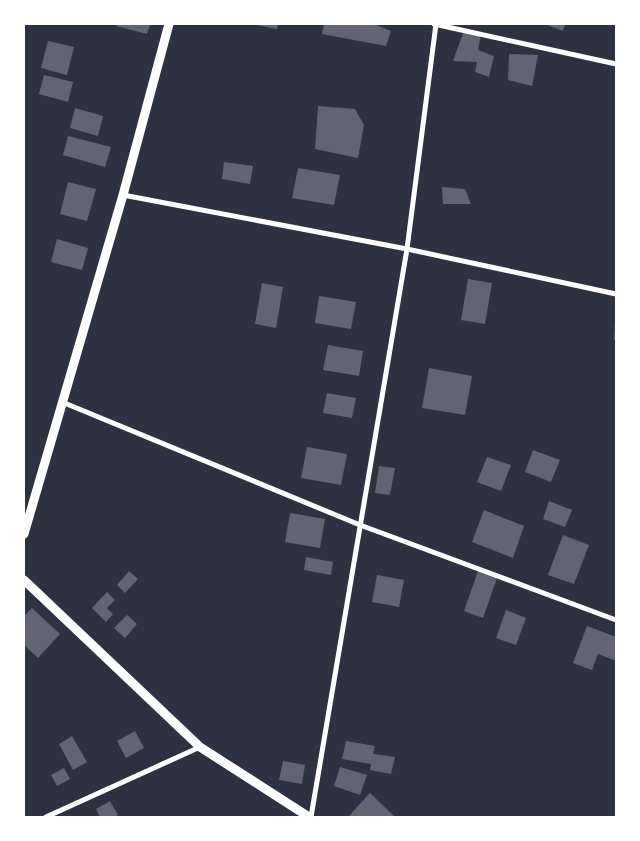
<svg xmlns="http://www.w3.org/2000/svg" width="640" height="841" font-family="'Nunito Sans',sans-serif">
  <rect width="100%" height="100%" fill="#2d3142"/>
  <!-- building -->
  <g fill="#626471">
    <path d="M117 24H150L147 34 116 26Z"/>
    <path d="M251 24H278L277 29Z"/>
    <path d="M324 24H374L391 31 386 46 322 34Z"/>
    <path d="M544 24H565L563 31Z"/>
    <path d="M464 31 481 34 478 50 494 56 489 77 475 72 477 62 453 61Z"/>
    <path d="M48 41 74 47 67 75 41 68Z"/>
    <path d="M509 54 538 55 532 86 508 80Z"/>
    <path d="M44 75 73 82 68 102 39 94Z"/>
    <path d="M318 106 355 109 364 125 358 158 315 149Z"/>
    <path d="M75 108 103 116 98 136 70 128Z"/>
    <path d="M68 136 111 147 105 167 63 155Z"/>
    <path d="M224 162 253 166 250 184 222 179Z"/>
    <path d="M298 168 340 175 334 205 292 198Z"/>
    <path d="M68 182 96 189 87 221 60 214Z"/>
    <path d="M442 187 465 189 471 204H443Z"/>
    <path d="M57 239 88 248 82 270 51 262Z"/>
    <path d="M468 279 492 283 485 324 461 320Z"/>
    <path d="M262 283 283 287 276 328 255 324Z"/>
    <path d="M319 296 356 302 351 329 315 323Z"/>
    <path d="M615 321H616V341L614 340Z"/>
    <path d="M328 345 363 351 359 376 323 370Z"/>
    <path d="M429 368 472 376 465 415 422 408Z"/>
    <path d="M327 393 356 398 352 418 323 413Z"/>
    <path d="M307 447 347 454 341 485 301 478Z"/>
    <path d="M533 450 560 460 551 482 525 472Z"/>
    <path d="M487 457 511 465 501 491 477 482Z"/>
    <path d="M379 466 395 468 390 495 375 493Z"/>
    <path d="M549 501 572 510 565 527 543 519Z"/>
    <path d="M484 510 524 526 513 558 472 542Z"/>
    <path d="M290 513 325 519 320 548 285 542Z"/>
    <path d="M563 535 589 545 574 584 548 575Z"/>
    <path d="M306 557 333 562 331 575 304 570Z"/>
    <path d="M129 571 138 579 125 593 117 585Z"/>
    <path d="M478 571 497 578 483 618 464 611Z"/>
    <path d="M377 575 404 580 399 607 372 602Z"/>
    <path d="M107 592 115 600 107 608 113 614 106 622 92 608Z"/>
    <path d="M32 608 60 634 38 658 24 645V616Z"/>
    <path d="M506 610 526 618 516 645 496 638Z"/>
    <path d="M127 615 137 624 125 638 114 628Z"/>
    <path d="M587 626 616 637V661L598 654 592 670 573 663Z"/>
    <path d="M135 731 144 748 126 758 117 741Z"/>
    <path d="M72 736 87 762 73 770 59 744Z"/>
    <path d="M346 741 375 746 373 754 395 757 391 774 370 770 371 764 342 759Z"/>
    <path d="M283 761 305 765 302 784 279 780Z"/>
    <path d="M340 767 367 775 360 795 334 786Z"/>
    <path d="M64 768 70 779 57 786 51 775Z"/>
    <path d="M370 793 395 817H348Z"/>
    <path d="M110 801 118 815 114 817H100L96 809Z"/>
  </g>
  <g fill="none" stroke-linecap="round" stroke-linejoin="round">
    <!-- minor -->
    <g stroke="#fff" stroke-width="5">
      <path d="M434 24 616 64"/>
      <path d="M123 195 407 249 616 294"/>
      <path d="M62 402 360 525 616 620"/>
      <path d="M46 817 200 747"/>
      <path d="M311 817 407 249 436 24"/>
    </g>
    <!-- tertiary -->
    <g stroke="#fff" stroke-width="9">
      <path d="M24 534 123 195 169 24"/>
      <path d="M24 580 200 747 309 817"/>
    </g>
  </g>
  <!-- border -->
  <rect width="640" height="841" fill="none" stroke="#ffffff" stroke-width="50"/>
</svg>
